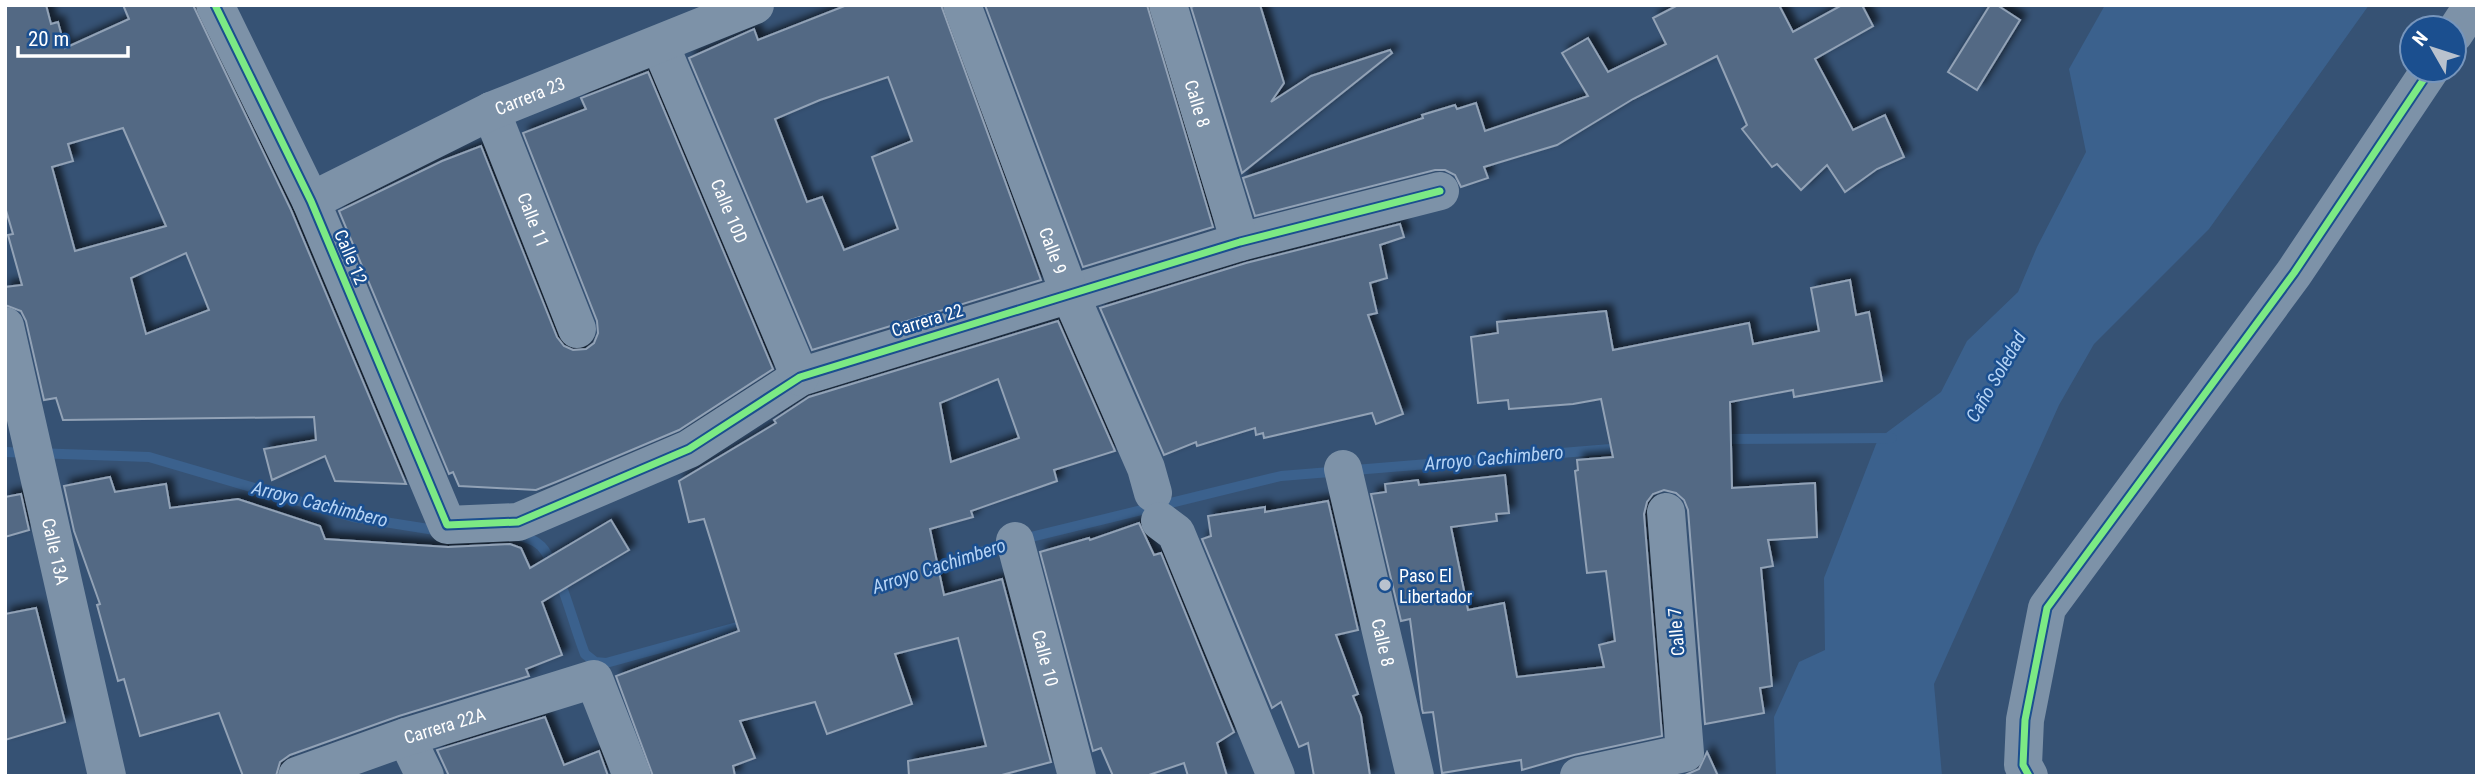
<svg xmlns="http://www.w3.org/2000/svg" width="2482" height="781" font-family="'Roboto Condensed',sans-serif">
  <defs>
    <filter id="shadow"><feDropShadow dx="6" dy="-6" stdDeviation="3.5" flood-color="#0009"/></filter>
  </defs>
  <rect width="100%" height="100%" fill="#365274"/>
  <!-- water -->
  <path fill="#3b618d" d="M2105 5H2369L2209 229 2094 344 2059 405 1934 684 1942 776H1776L1774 717 1799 662 1825 650 1824 578 1878 439 1941 392 1967 341 2018 292 2037 247 2086 152 2069 69Z"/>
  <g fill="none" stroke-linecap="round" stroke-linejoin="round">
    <!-- stream -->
    <g stroke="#3b618d" stroke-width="10">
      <path d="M1719 439 1892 438"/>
      <path d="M5 452 149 457 353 517 441 531"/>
      <path d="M516 536C526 537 534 539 541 546 559 565 574 627 585 654L595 662 606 663 752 623"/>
      <path d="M924 570 1015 541 1281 476 1623 448"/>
    </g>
  </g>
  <!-- building -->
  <g fill="#526984" stroke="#92a2b6" stroke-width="2" fill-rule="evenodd" filter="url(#shadow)">
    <path d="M5 5H46L51 24 58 22 65 48 129 19 123 5H193L291 210 406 484 335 481 325 456 272 480 264 449 316 440 314 417 63 420 56 398 44 400 26 321 21 311 5 305V287L22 285 8 235 13 234 5 207ZM123 128 166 226 75 251 52 167 73 161 68 144ZM186 253 209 310 146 334 131 278Z"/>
    <path d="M847 5H941L1041 280 812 350 689 58 754 29 758 40ZM888 77 912 141 872 157 898 229 844 250 822 197 807 202 775 119 820 100Z"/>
    <path d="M985 5H1147L1213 227 1083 267Z"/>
    <path d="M1196 5H1260L1284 83 1271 102 1311 76 1390 50 1392 53 1242 173 1191 7Z"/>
    <path d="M1678 5H1779L1793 32 1842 5H1862L1873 26 1815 59 1853 130 1885 115 1904 157 1877 169 1845 192 1827 165 1801 190 1777 164 1772 167 1742 129 1747 125 1717 56 1633 99 1557 145 1484 167 1488 178 1461 187 1455 175 1445 170H1435L1255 216 1243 178 1423 118 1422 115 1455 105 1457 109 1476 103 1485 131 1588 96 1562 53 1588 38 1608 72 1666 44 1653 18Z"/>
    <path d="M1990 5H1997L2020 20 1977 90 1948 72Z"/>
    <path d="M648 72 773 369 679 430 556 482 536 490 459 486 453 472 449 474 339 211 442 161 481 146 557 337 564 346 573 350 586 349 594 343 598 333 597 321 523 133 586 109 581 98Z"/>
    <path d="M1400 224 1404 237 1380 245 1387 278 1370 283 1377 313 1368 315 1403 414 1376 424 1372 413 1264 438 1263 433 1256 435 1255 428 1197 446 1196 442 1164 455 1100 308 1246 263Z"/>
    <path d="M1850 280 1856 315 1869 312 1882 381 1794 397 1793 390 1730 402 1732 488 1815 483 1817 537 1768 540 1773 566 1761 568 1772 686 1760 688 1764 713 1705 724 1688 510 1684 500 1676 493 1664 490 1653 494 1647 502 1644 514 1662 736 1574 755 1522 770 1521 760 1442 773 1433 712 1423 713 1422 709 1410 619 1401 621 1371 494 1386 492 1385 484 1418 480 1419 485 1505 475 1509 513 1496 514 1497 521 1451 527 1468 610 1504 603 1517 677 1604 667 1599 645 1615 641 1606 571 1587 573 1575 471 1578 470 1577 460 1613 457 1601 399 1573 404 1509 409 1508 400 1478 403 1471 337 1498 333 1497 322 1606 311 1613 350 1749 323 1753 344 1819 331 1811 288Z"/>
    <path d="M1058 321 1115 451 1054 470 1057 481 971 511 973 517 930 529 944 595 1002 579 1051 762 998 776H909L908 761 986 746 958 638 895 654 912 704 827 734 815 702 740 721 755 758 733 766 735 776H653L616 676 739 631 704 519 689 522 679 481 776 423 774 420 809 397ZM998 379 1019 438 951 462 940 403Z"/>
    <path d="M110 477 115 492 166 484 170 508 238 499 320 526 325 539 448 547 510 544 521 548 530 568 611 520 629 550 542 602 562 655 526 669 529 676 399 716 290 755 280 762 276 776H243L219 713 140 736 124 679 118 681 97 605 100 604 74 531 64 486Z"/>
    <path d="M21 494 29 530 5 537V497Z"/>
    <path d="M1328 501 1358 630 1336 635 1358 694 1353 696 1361 716 1370 776H1314L1308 743 1299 747 1281 702 1272 708 1202 539 1211 536 1208 516 1265 507V512Z"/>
    <path d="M1139 523 1154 555 1161 553 1234 732 1217 743 1227 776H1188L1184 763 1146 776H1113L1101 748 1093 751 1040 552 1089 538 1090 540Z"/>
    <path d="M36 608 65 722 5 740V614Z"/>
    <path d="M545 717 564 765 599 751 608 776H449L437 750Z"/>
    <path d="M1707 752 1718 776H1683L1699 769Z"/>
  </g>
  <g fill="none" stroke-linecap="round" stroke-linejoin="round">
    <!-- minor -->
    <g stroke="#7d92a8" stroke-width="38">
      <path d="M215 5 311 201 447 525 518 522 689 449 800 377 1240 242 1440 191"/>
      <path id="s1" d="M962 5 1069 292 1146 468 1153 493"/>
      <path id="s2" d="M1168 5 1240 242"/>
      <path d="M2454 34 2473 5"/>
      <path id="s3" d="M660 45 800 377"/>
      <path id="s4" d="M491 111 577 329"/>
      <path id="s5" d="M311 201 491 111 755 5"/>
      <path id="s6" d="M5 326 107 776"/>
      <path id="s7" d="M1343 469 1415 776"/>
      <path d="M1160 521 1176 533 1276 776"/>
      <path id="s8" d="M1015 541 1077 776"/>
      <path d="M406 737 425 776"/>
      <path id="s9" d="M297 776 406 737 594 679 632 776"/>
      <path d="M1579 776 1685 753 1666 512"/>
      <path d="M2029 776 2023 765 2025 720 2047 608 2294 273 2430 70"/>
    </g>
    <!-- cycleway casing -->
    <g stroke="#1b4f8f" stroke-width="11">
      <g id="cycleway">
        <path d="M215 5 311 201 447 525 518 522 689 449 800 377 1240 242 1440 191"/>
        <path d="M2029 776 2023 765 2025 720 2047 608 2294 273 2430 70"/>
      </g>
    </g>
    <!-- cycleway -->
    <use href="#cycleway" stroke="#7ce984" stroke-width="7"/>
  </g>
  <!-- markers -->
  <circle fill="#b9c2ce" stroke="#1b4f8f" stroke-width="2.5" cx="1385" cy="585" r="7"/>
  <g text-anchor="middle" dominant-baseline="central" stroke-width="5" stroke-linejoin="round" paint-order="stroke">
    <!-- street labels -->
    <g font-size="18" fill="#fff" stroke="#1b4f8f">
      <text stroke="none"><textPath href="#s5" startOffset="243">Carrera 23</textPath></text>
      <text stroke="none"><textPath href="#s2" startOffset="103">Calle 8</textPath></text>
      <text stroke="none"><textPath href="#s3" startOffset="180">Calle 10D</textPath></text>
      <text stroke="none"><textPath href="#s4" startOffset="117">Calle 11</textPath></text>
      <text stroke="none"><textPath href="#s1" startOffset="262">Calle 9</textPath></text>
      <text transform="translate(351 257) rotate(67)">Calle 12</text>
      <text transform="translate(927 320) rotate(-17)">Carrera 22</text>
      <text stroke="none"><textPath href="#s6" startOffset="231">Calle 13A</textPath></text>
      <text transform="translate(1676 632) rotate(-95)">Calle 7</text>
      <text stroke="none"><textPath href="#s7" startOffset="178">Calle 8</textPath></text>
      <text stroke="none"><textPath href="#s8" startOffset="121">Calle 10</textPath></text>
      <text stroke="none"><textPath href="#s9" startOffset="156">Carrera 22A</textPath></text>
    </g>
    <!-- poi labels -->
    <g font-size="18" fill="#fff" stroke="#1b4f8f" text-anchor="start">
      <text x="1399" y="575">Paso El<tspan x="1399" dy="21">Libertador</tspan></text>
    </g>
    <!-- water labels -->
    <g font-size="19" font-style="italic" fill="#b5d3f5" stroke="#1b4f8f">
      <text transform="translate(1996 377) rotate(-60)">Caño Soledad</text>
      <text transform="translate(1494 458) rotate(-5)">Arroyo Cachimbero</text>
      <text transform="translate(320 504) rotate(14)">Arroyo Cachimbero</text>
      <text transform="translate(939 566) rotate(-18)">Arroyo Cachimbero</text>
    </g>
  </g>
  <!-- border -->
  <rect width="2482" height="781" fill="none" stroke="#ffffff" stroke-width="14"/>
  <!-- north arrow -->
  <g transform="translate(2433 49) rotate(309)"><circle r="33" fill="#1b4f8f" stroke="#7695bc" stroke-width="2"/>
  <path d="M0-5L12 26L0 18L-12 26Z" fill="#b9c2ce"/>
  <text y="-10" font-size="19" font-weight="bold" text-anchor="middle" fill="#ffffff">N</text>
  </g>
  <!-- scale -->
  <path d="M18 46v10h110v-10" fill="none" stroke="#ffffff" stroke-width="3.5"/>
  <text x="28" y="46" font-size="21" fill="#ffffff" stroke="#1b4f8f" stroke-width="5" paint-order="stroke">20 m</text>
</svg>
